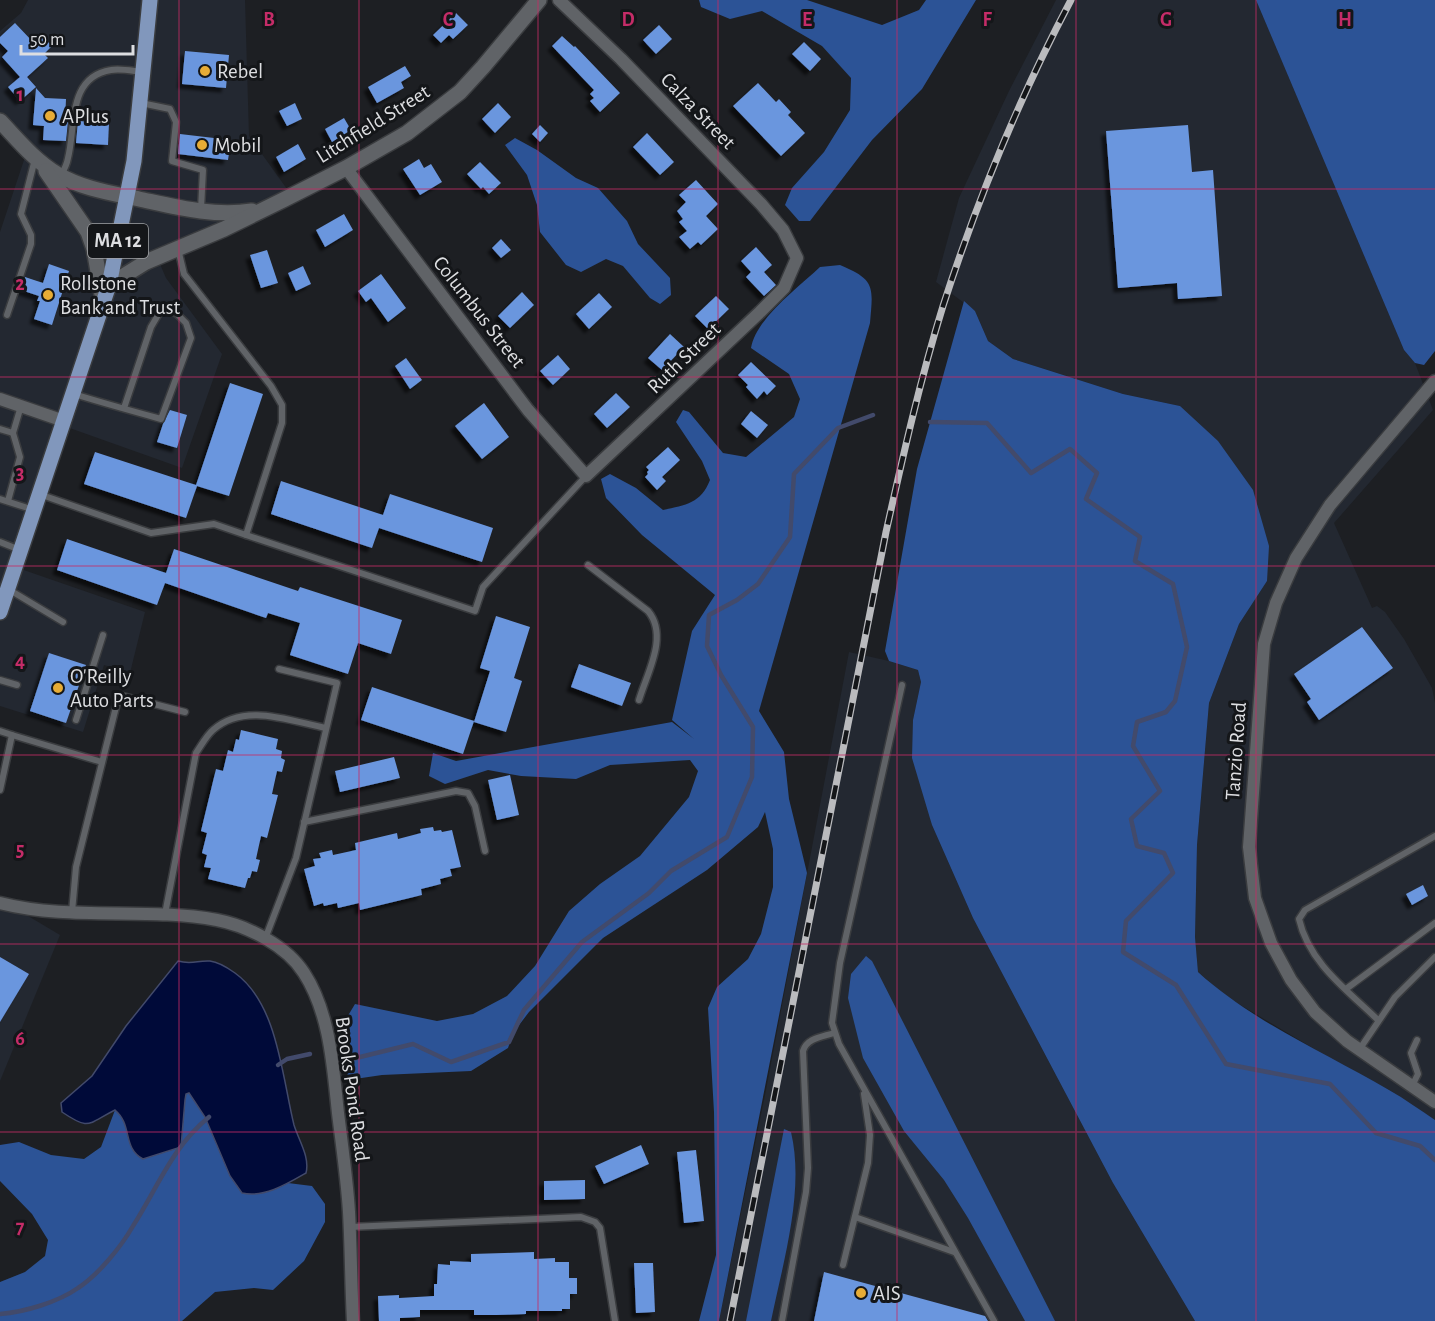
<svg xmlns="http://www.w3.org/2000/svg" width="1435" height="1321" font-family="'Alegreya Sans',sans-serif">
  <defs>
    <filter id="shadow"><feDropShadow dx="-4.5" dy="4.5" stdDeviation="1.5" flood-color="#0009"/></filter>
  </defs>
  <rect width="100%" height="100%" fill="#1d1f23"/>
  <!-- built -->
  <g fill="#232831">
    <path d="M28 0H245L249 136 292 196 157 257 166 278 222 354 182 468 64 426 15 567 145 612 130 673 104 665 83 732 0 706V232L27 151 0 121V31L21 13Z"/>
    <path d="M1056 0H1256L1404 350 1415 363 1433 410 1334 523 1372 608 1377 606 1385 612 1404 639 1432 688 1435 703V1120L1391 1091 1316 1050 1227 997 1198 972 1195 937 1197 845 1209 703 1239 624 1267 581 1180 406 1123 394 1013 359 988 341 975 311 936 282 959 198 1009 91Z"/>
    <path d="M849 652 889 661 918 670 921 682 913 720 932 825 973 918 1113 1183 1195 1321H719L766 1090Z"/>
    <path d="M0 903 13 907 60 935 0 1081Z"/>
  </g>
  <!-- forest -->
  <g fill="#2c5396">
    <path d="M699 0H807L882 25 919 10 926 0H976L922 89 872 140 810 221H799L785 205 792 188 824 152 850 110 851 78 822 46 762 11 730 19 701 7Z"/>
    <path d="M1256 0H1435V351L1424 365 1415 363 1404 350Z"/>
    <path d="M515 138 537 150 576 178 598 188 627 221 638 244 670 278 671 295 660 304 650 298 623 266 606 259 581 272 566 265 540 232 537 205 527 175 505 145Z"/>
    <path d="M840 265C876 280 873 287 870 323L759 711 784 752 789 799 807 873 719 1321H699L716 1255 714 1112 708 1008 717 987 748 959 761 934 773 887V849L765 812 758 827 707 870 603 938 529 1012 513 1033 508 1048 471 1071 382 1075 348 1080 345 1036 346 1019 355 1004 437 1021 473 1014 507 996 535 966 569 911 600 884 640 856 689 797 698 771 690 760 610 765 576 779 521 776 488 770 445 784 429 776 433 753 456 761 672 722 694 739 672 720 692 631 715 595 642 535 606 498 601 479 610 474 636 488 663 510C686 505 701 503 710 480L702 461 676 422 683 410 689 412 723 453 746 457 794 417 800 399 789 374 751 348C756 318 798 288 820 267Z"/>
    <path d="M964 301 975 311 988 341 1013 359 1123 394 1180 406 1218 441 1253 490 1269 546 1267 581 1239 624 1209 703 1197 845 1195 937 1198 972C1253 1022 1324 1052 1389 1090 1405 1099 1420 1110 1435 1120V1321H1195L1113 1183 973 918 932 825 912 758 913 720 921 682 918 670 889 661 885 651 917 469Z"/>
    <path d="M866 956 872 961 1055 1321H1025L968 1218 944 1180 904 1131 863 1058 848 998 851 974Z"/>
    <path d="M190 1093 205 1117 230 1176 242 1193 268 1191 288 1183 312 1186 325 1204V1222L304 1261 273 1290 254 1288 215 1292 182 1321H0V1282L25 1272 45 1256 48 1240 32 1214 0 1181V1145L19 1142 51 1155 84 1159 101 1147 115 1110C135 1126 121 1148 144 1158L181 1147 185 1100 186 1094Z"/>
    <path d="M784 1129 791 1132C805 1191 783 1262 771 1321H746Z"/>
  </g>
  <!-- water -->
  <path fill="#000a39" stroke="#424a6b" stroke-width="1.5" d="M178 961C192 965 198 960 210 961 219 962 228 968 235 973 278 1004 282 1077 294 1125 299 1141 310 1157 306 1173 287 1184 264 1198 242 1193L230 1176 205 1117 189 1093 186 1094 185 1100 181 1147 143 1159C122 1148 133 1125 115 1110 87 1124 90 1131 62 1112L61 1103 92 1076 126 1026Z"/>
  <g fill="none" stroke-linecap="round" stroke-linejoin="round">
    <!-- stream -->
    <g stroke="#424a6b" stroke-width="4.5">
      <path d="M930 422 987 423 1031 473 1070 449 1097 473 1086 499 1140 537 1135 561 1173 584 1187 647 1175 701 1166 712 1137 722 1133 746 1160 791 1131 819 1137 846 1164 853 1173 873 1126 921 1123 952 1176 985 1226 1064 1330 1084 1376 1133 1420 1146 1435 1160"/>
      <path d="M352 1059 413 1044 451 1062 509 1042 524 1010 582 942 649 893 671 871 727 837 752 777 753 727 721 675 707 646 709 615 737 600 758 584 790 537 794 474 838 428 873 415"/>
      <path d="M278 1065 287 1059 310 1054"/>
      <path d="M0 1314C25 1312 58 1302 78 1288 98 1275 121 1247 133 1226 158 1187 172 1147 209 1117"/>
    </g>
  </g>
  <!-- building -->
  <g fill="#6b96de" filter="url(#shadow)">
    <path d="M456 13 468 25 453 39 449 35 441 43 433 35Z"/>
    <path d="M15 23 33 42 41 35 52 46 44 54 48 58 27 77 36 87 20 101 8 87 20 77 2 57 8 51 0 43V37Z"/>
    <path d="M659 25 672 39 656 54 643 40Z"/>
    <path d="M562 36 574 47 575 46 620 93 600 112 590 101 594 98 590 94 594 90 552 46Z"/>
    <path d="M804 42 821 59 810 71 792 54Z"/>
    <path d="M185 51 229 55 226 88 182 84Z"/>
    <path d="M405 66 411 76 401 82 404 88 377 103 368 87Z"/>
    <path d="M758 83 776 102 779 99 791 112 788 115 805 133 781 156 733 106Z"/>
    <path d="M36 88 45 98 66 99 65 121H68L66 141 43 140 44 126 33 125Z"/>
    <path d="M295 103 302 119 287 126 279 111Z"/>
    <path d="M498 103 511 117 495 133 482 119Z"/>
    <path d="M344 118 351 130 332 142 325 129Z"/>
    <path d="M78 121 109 123 108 145 76 143Z"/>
    <path d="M540 125 548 133 540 142 532 134Z"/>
    <path d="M1188 125 1192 172 1213 170 1222 296 1178 299 1177 283 1118 288 1106 131Z"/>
    <path d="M647 133 674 162 660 175 633 147Z"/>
    <path d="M180 134 231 140 228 160 178 154Z"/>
    <path d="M298 144 306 159 284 172 276 157Z"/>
    <path d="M419 159 424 168 431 164 442 182 420 195 403 169Z"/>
    <path d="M480 162 501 183 489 194 483 187 481 189 467 174Z"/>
    <path d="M696 180 718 204 706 216 718 229 701 245 698 242 690 249 679 237 687 231 679 222 683 219 677 211 686 202 679 195Z"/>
    <path d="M344 214 353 230 325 247 316 230Z"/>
    <path d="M501 239 511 250 501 258 492 248Z"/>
    <path d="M756 247 772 265 764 272 776 285 764 296 746 277 751 272 741 261Z"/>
    <path d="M267 250 278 283 261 288 250 255Z"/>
    <path d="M49 264 69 271 52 325 34 319 40 301H37L39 296 21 290 25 277 43 283Z"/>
    <path d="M303 266 311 284 296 291 288 273Z"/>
    <path d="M381 274 406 308 388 322 371 298 366 302 358 291Z"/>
    <path d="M522 292 534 305 510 328 498 316Z"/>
    <path d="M599 293 612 307 589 329 576 314Z"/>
    <path d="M716 296 729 309 708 329 695 316Z"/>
    <path d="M670 334 684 347 662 370 648 358Z"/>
    <path d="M558 355 570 369 553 385 540 371Z"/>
    <path d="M406 358 422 380 410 389 395 366Z"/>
    <path d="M751 362 776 386 767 395 764 391 757 399 746 387 748 385 738 375Z"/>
    <path d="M230 383 263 394 229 496 197 486 186 518 84 484 95 452 196 485Z"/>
    <path d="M616 393 630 407 607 428 594 414Z"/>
    <path d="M484 403 509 437 482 459 455 426Z"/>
    <path d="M170 410 187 415 177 448 157 442 163 424Z"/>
    <path d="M751 411 768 425 757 438 741 424Z"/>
    <path d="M668 447 680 460 662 477 666 481 657 490 645 477 648 474 647 472 649 470 646 467Z"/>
    <path d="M281 481 383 515 390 494 493 528 482 562 379 528 372 548 271 514Z"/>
    <path d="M67 539 166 573 174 549 298 591 300 587 402 620 391 654 358 643 348 674 290 655 300 623 268 613 266 618 165 583 157 605 57 570Z"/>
    <path d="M496 616 530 627 514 678 522 681 506 732 474 722 490 671 480 668Z"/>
    <path d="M1362 627 1393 668 1319 720 1307 702 1311 699 1294 674Z"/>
    <path d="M49 653 86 665 66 723 30 711Z"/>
    <path d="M579 664 631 683 622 706 571 687Z"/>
    <path d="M372 687 474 721 463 754 361 720Z"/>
    <path d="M241 730 278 739 276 749 282 751 281 758 285 760 282 772 277 771 272 794 278 795 267 838 261 836 256 859 260 860 257 872 252 871 250 878H248L245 888 208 879 211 868 204 867 207 855 202 853 207 833 201 831 216 769 223 771 228 750 233 752 236 739 239 740Z"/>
    <path d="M394 757 400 778 340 792 335 771Z"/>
    <path d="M510 775 519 815 497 820 488 780Z"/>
    <path d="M433 827 434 831 441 830 442 832 452 830 461 867 450 869 452 876 440 879 441 884 421 889 422 895 360 910 359 903 338 908 337 903 324 906 323 903 314 906 304 869 315 866 313 859 321 858 319 853 332 850 333 855 356 850 355 843 397 833 398 839 421 833 420 829Z"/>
    <path d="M1423 885 1428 896 1412 905 1406 894Z"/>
    <path d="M0 957 29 974 0 1022Z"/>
    <path d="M641 1145 649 1164 604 1184 595 1166Z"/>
    <path d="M696 1150 704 1221 684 1223 677 1152Z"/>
    <path d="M585 1180V1199L544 1200V1181Z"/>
    <path d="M534 1252V1259L555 1258V1262H569V1278H577V1294H570V1309H562V1311H526V1314L496 1315H474V1310H420V1317L400 1318V1321H379L378 1296 399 1295V1298L434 1296V1284H437L438 1264 450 1265V1261L471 1262V1254Z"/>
    <path d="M634 1263H653L655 1312 636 1313Z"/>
    <path d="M824 1272 985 1316 988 1321H814Z"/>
  </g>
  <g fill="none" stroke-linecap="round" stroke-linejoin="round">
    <!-- lane casing -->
    <g stroke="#3a3c3f" stroke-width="9">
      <g id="lane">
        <path d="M141 103 170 109 176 122 172 161 203 170 201 209"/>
        <path d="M61 175C64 170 67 164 68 158 76 127 67 77 111 70 120 68 133 71 143 72"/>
        <path d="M7 315 31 244V235L21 214 35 159"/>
        <path d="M74 394C103 403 132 411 161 419L191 338 186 323 177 314 168 309 161 310 151 327 124 408"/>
        <path d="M0 429 13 433 21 406"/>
        <path d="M39 494 151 533 214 524 246 535 282 423V405L271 386 184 274 178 249"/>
        <path d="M0 499 34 510"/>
        <path d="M8 501 20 457 13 433"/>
        <path d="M246 535 475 611 483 587 586 476"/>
        <path d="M0 542 20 550"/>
        <path d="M588 565 648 611C669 636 647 673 639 700"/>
        <path d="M8 589 63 622"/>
        <path d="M0 680 17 685"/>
        <path d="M902 685 840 963 832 1023 839 1044 994 1321"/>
        <path d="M76 720 103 635"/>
        <path d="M0 731 12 735 0 790"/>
        <path d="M12 735 102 762"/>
        <path d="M304 822 456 791 468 793 475 806 485 851"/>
        <path d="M72 912 76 867 119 695 185 712"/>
        <path d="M165 914 196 753C201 746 206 736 213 730 244 702 290 721 326 728"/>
        <path d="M265 939 296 858 337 683 279 669"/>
        <path d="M1346 989 1435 923"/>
        <path d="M1378 1020C1347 990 1309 963 1299 919L1305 910 1435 836"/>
        <path d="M1359 1050 1395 997 1435 957"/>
        <path d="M1412 1086 1418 1074 1411 1053 1417 1040"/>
        <path d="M855 1217 954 1252"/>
        <path d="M350 1227 581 1217 595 1222 600 1228 615 1321"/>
        <path d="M843 1265 868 1163 870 1135 864 1094"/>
        <path d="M782 1321 806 1192 808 1168 803 1051C807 1038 822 1037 834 1033"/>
      </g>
    </g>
    <!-- street casing -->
    <g stroke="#3a3c3f" stroke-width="15">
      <g id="street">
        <path d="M346 168 528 410 586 476 760 312 784 288 797 258 783 230 761 204 621 59 559 0"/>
        <path d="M1435 381 1330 505 1296 558 1276 603 1264 644 1249 847 1255 898 1271 943 1291 980 1315 1012 1347 1041 1435 1102"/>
        <path d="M0 399 64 421"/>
        <path d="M0 903C71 921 145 907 217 920 248 926 287 946 304 973 330 1013 333 1067 338 1113 342 1146 347 1179 349 1212 351 1248 351 1285 353 1321"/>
      </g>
    </g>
    <!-- secondary casing -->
    <g stroke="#3a3c3f" stroke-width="18">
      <g id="secondary">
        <path d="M0 121C18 140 34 160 57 174 83 189 111 193 139 199 176 207 214 217 252 211"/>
        <path d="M46 171 88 232 94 249 103 300"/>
        <path d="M109 285 146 262 224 229 283 200 346 168 407 133 460 92 483 67 539 0"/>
      </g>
    </g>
    <!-- primary casing -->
    <g stroke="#3a3c3f" stroke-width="18">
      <path id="primary" d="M0 612 109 285 134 161 150 0"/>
    </g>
    <!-- lane -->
    <use href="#lane" stroke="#606367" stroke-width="6"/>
    <!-- street -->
    <use href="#street" stroke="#606367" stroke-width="12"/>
    <!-- secondary -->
    <use href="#secondary" stroke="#606367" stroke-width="15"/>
    <!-- primary -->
    <use href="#primary" stroke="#8197bc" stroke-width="15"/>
    <!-- rail casing -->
    <g stroke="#babbbe" stroke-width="7">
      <path id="rail" d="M730 1321 886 532C903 456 920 380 943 306 977 201 1019 98 1071 0"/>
    </g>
    <!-- rail -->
    <use href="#rail" stroke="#141619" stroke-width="4.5" stroke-dasharray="14" stroke-linecap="butt"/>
  </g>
  <!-- grid -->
  <path fill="none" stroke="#c52c68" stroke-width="1.5" stroke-opacity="0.55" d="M179 0V1321M359 0V1321M538 0V1321M718 0V1321M897 0V1321M1076 0V1321M1256 0V1321M0 189H1435M0 377H1435M0 566H1435M0 755H1435M0 944H1435M0 1132H1435"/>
  <!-- markers -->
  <g fill="#e7ac36" stroke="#141619" stroke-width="2">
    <circle cx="205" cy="71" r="6"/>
    <circle cx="50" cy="116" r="6"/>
    <circle cx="202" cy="145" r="6"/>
    <circle cx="48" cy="295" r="6"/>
    <circle cx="58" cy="688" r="6"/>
    <circle cx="861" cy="1293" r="6"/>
  </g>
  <g text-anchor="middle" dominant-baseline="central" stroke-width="6" stroke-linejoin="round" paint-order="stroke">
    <!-- shield labels -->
    <rect fill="#141619" stroke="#a1a2a5" stroke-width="1.5" x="88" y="224" width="60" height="34" rx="4.5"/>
    <g font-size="20" font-weight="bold" fill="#dddee1">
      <text x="118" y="241">MA 12</text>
    </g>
    <!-- poi labels -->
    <g font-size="21" fill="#dddee1" stroke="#141619" text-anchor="start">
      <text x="217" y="71">Rebel</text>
      <text x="62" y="116">APlus</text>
      <text x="214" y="145">Mobil</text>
      <text x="60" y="283">Rollstone<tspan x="60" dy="24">Bank and Trust</tspan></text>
      <text x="70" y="676">O'Reilly<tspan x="70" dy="24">Auto Parts</tspan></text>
      <text x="873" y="1293">AIS</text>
    </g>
    <!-- street labels -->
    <g font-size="21" fill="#dddee1" stroke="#141619">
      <text transform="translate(698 111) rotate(46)">Calza Street</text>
      <text transform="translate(373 124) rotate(-32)">Litchfield Street</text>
      <text transform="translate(479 312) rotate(52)">Columbus Street</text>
      <text transform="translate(684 358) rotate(-44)">Ruth Street</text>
      <text transform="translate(1236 751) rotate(-86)">Tanzio Road</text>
      <text transform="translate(352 1089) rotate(82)">Brooks Pond Road</text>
    </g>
  </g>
  <g font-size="20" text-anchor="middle" font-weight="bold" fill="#c52c68" stroke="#141619" stroke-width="6" stroke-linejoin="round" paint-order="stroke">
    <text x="269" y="26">B</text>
    <text x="448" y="26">C</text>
    <text x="628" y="26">D</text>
    <text x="807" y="26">E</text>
    <text x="987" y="26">F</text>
    <text x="1166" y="26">G</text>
    <text x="1345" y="26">H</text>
    <text x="20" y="101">1</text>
    <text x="20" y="290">2</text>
    <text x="20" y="479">3</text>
    <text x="20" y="667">4</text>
    <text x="20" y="856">5</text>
    <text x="20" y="1045">6</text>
    <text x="20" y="1233">7</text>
  </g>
  <!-- scale -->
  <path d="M21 45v9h112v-9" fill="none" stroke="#dddee1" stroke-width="3"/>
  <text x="30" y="45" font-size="18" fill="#dddee1" stroke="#141619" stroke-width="4.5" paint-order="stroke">50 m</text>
</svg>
